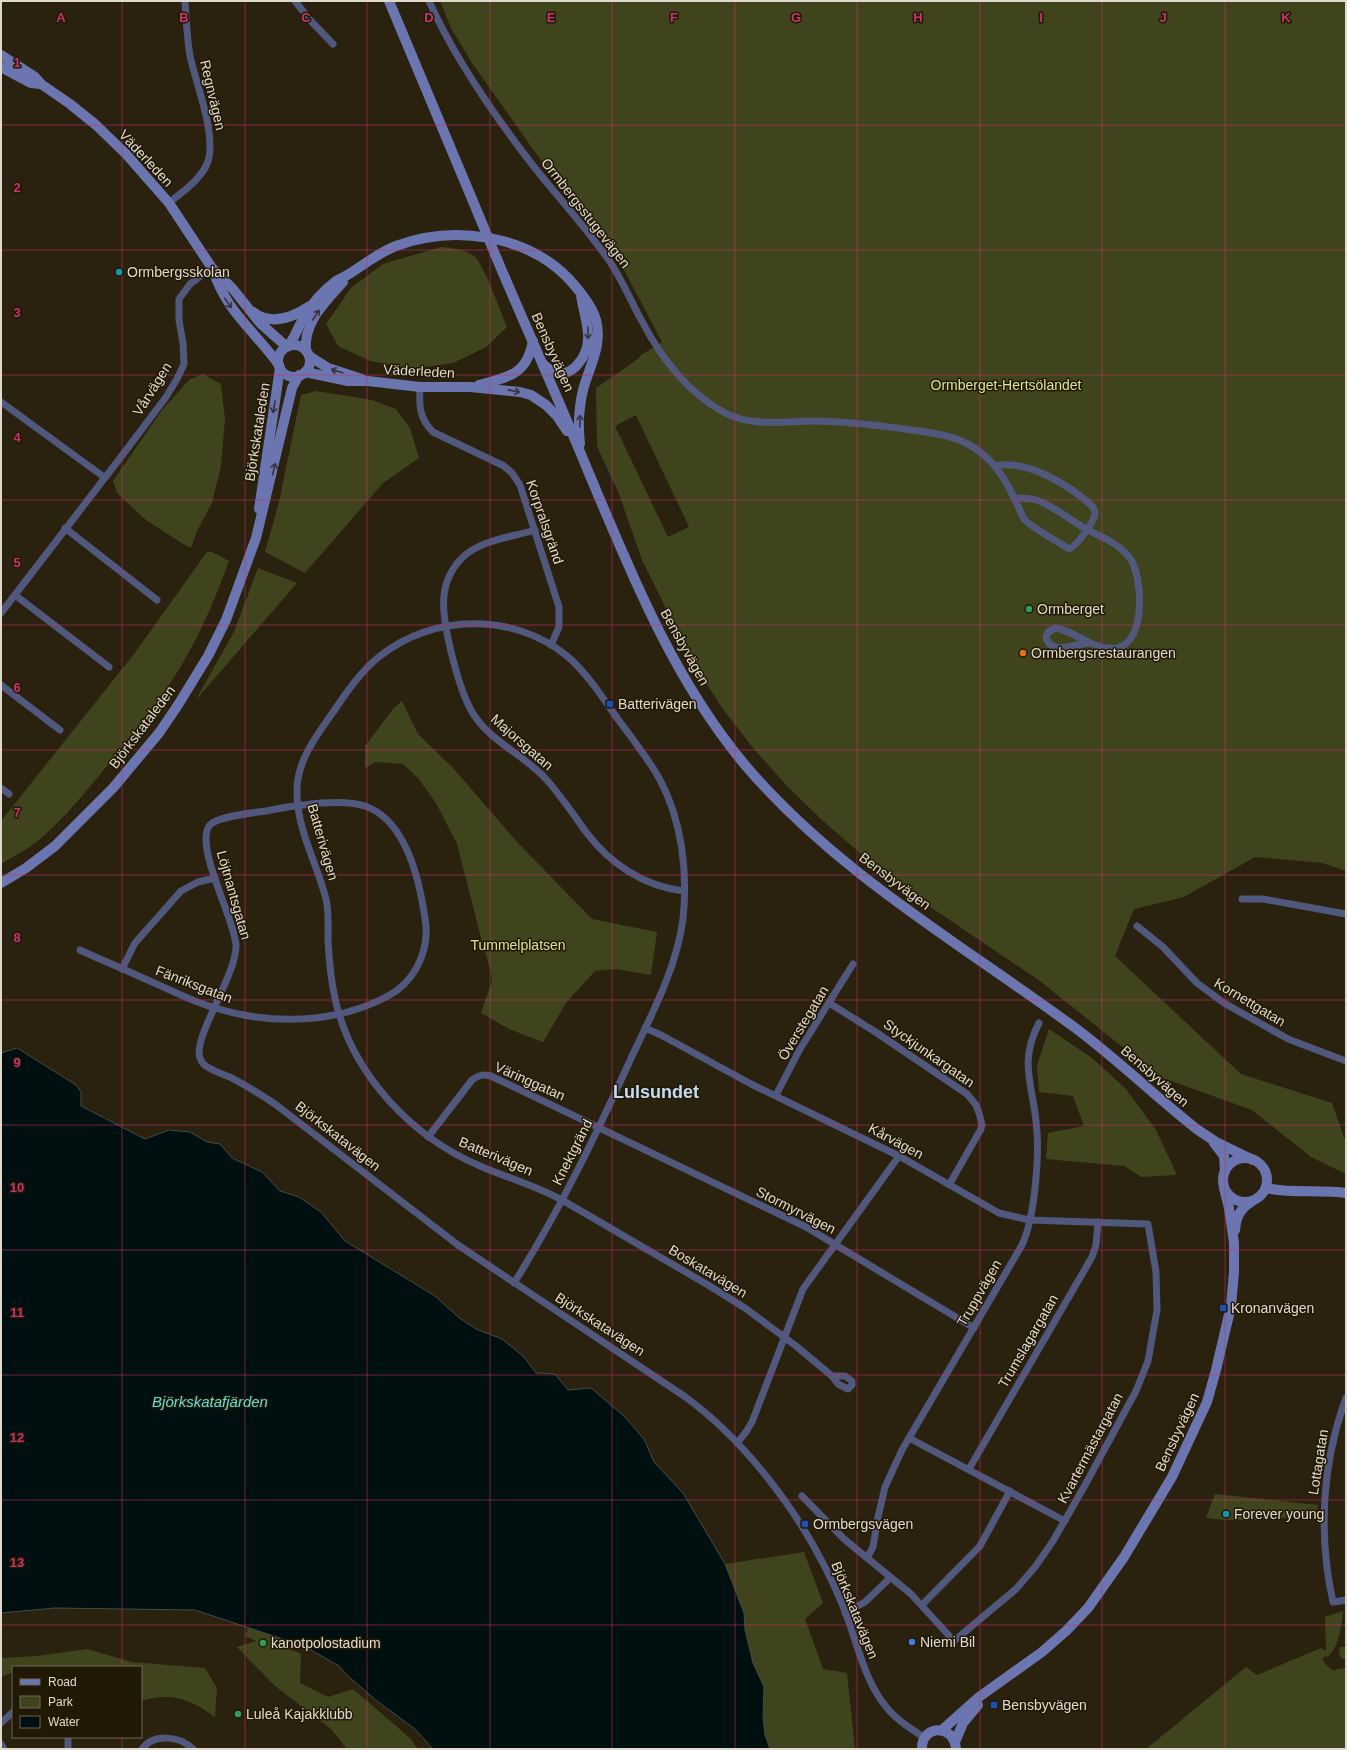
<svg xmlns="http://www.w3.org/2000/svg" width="1347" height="1750" font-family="Arial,sans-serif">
  <rect width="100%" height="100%" fill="#2b210f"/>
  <!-- green -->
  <g fill="#40441d" fill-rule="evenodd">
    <path d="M440 1H1346V871L1322 863 1255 857 1184 897 1134 909 1115 956 1241 1074 1332 1103 1346 1143V1174L1311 1157 1252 1110 1160 1077 1040 981 932 908 869 861 822 820 788 787 753 748 720 705 691 659 642 560 619 494 597 446 596 388 638 359 641 355 662 342 622 266 535 152 472 63 451 28ZM636 415 689 527 668 537 615 426Z"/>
    <path d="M441 247C453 248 464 249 474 256 484 264 501 313 507 327L486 347 453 363 412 369 370 361 338 346 326 324 351 288 383 264Z"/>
    <path d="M203 374 221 384 225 419 221 466 212 503 197 531 191 548 180 542 146 520 117 493 113 481 162 410 189 380Z"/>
    <path d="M316 391 372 400 396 409 410 428 419 458 383 483 305 573 265 552 279 502 301 395Z"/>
    <path d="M207 552H212L229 561C218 591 206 621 190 650 169 690 139 725 111 761 86 791 62 823 30 847 21 853 10 858 1 864V821L134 654Z"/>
    <path d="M258 568 297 583 195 701 234 632Z"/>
    <path d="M402 701 418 734 453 768 518 843 592 919 657 932 651 975 615 969 595 971 566 1003 543 1042 509 1029 481 1013 492 981 490 969 480 934 457 844 436 803 418 778 403 764 376 762 365 768V746L393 709Z"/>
    <path d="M1049 1029 1092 1058 1125 1088 1156 1130 1177 1175 1141 1177 1124 1166 1046 1159 1048 1133 1084 1126 1073 1096 1039 1092 1037 1065Z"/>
    <path d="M1215 1494 1318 1505 1316 1515C1279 1518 1243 1523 1206 1518Z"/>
    <path d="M804 1552 823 1603 805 1619 823 1669 847 1673 855 1749H770L765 1735 763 1716 764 1687 753 1663 745 1630 744 1613 725 1564Z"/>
    <path d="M1343 1611C1342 1625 1339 1648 1327 1657L1325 1656 1322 1659 1327 1666 1334 1671 1337 1669 1346 1668V1749H1146L1246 1667 1257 1675 1321 1648 1326 1651 1325 1617Z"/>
    <path d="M248 1627 281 1638 273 1642 301 1654 300 1683 328 1697 353 1689 410 1738 418 1749H347L331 1729 275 1686 237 1647 256 1641 245 1636Z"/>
    <path d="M1340 1647H1346V1660L1341 1658 1339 1654Z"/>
    <path d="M87 1649 132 1662 205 1668 217 1688 215 1717C190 1699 171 1692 141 1701V1667H13V1672L1 1677V1658L37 1656Z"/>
  </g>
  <!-- water -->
  <path fill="#000f0f" stroke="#434c48" d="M17 1048 76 1085 81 1092V1106L145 1139 169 1130 190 1132 207 1142 220 1144 232 1158 262 1172 280 1191 299 1197 321 1212 345 1241 435 1296 458 1317 476 1329 502 1339 524 1357 536 1373 555 1374 568 1390 591 1388 624 1416 644 1439 654 1462 683 1493 725 1564 744 1613 745 1630 753 1663 764 1687 763 1716 765 1735 770 1749H433L415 1729 377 1701 348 1676 339 1666 304 1646 195 1610 55 1608 1 1613V1053Z"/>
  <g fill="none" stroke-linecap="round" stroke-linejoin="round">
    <!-- street -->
    <g stroke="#51587d" stroke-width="7">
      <path d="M295 1 310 20 333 44"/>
      <path d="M429 1C454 57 494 115 531 163 556 195 584 225 608 259 622 279 631 302 643 323 661 358 689 394 725 413 752 427 784 421 814 421 845 421 875 425 905 429 923 432 942 433 959 440 985 450 1003 473 1014 498 1018 504 1020 512 1024 519 1029 526 1060 543 1069 549 1076 547 1095 521 1095 513 1095 511 1094 510 1093 507 1071 486 1027 459 995 466"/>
      <path d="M169 203C182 192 200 180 207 164 218 138 196 84 190 56 187 38 186 19 185 1"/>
      <path d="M420 387C419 405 419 418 433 432L504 466 512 473 520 485 559 607V627L551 645"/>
      <path d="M1 402 104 477"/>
      <path d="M1015 498C1022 498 1029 498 1036 500 1052 505 1066 517 1081 526 1098 536 1116 541 1129 557 1143 574 1147 644 1116 648 1094 651 1077 632 1056 628L1048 632 1046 637C1050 656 1076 644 1089 643"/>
      <path d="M65 528 157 600"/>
      <path d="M535 530C512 537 482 540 464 556 453 566 445 581 444 596 441 622 460 697 476 718 494 743 525 756 546 779 561 796 573 814 586 832 610 864 645 887 684 891"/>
      <path d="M15 595 109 667"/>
      <path d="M1 613 127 449 166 397 177 379 184 364 183 343 179 320V299L190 284 212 268"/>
      <path d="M1 685 60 730"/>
      <path d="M1 788 9 794"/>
      <path d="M1242 899H1263L1346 914"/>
      <path d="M1137 926 1163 947 1197 983 1224 1003 1288 1039 1346 1061"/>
      <path d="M80 950C101 960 122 968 143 978 167 988 190 1001 215 1008 271 1025 336 1024 388 996 413 983 428 954 426 926 421 886 408 821 365 806 340 798 291 806 266 811 253 813 218 816 210 825 193 844 235 920 236 945 237 975 192 1038 200 1058 201 1061 203 1064 206 1066 213 1071 222 1074 230 1077 245 1085 260 1094 275 1104L458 1245 684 1396C742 1438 793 1504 825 1567 833 1583 840 1598 846 1614 858 1646 865 1682 887 1708 897 1720 911 1729 925 1738"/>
      <path d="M122 969 135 943 181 891 198 882 215 878"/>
      <path d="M829 1003 874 1031 967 1094 976 1105 979 1113 982 1125 981 1129 949 1185"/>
      <path d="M645 1028 661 1035 751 1084 899 1156 999 1213 1029 1220 1148 1224 1156 1272 1157 1310 1148 1361 1136 1391 1084 1487 1053 1541 1035 1567 1016 1589 954 1641 911 1594 844 1539 802 1496"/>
      <path d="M776 1095 800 1049 853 964"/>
      <path d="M428 1137 472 1080C479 1075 483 1074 491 1076L806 1227 974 1328"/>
      <path d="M514 1283C560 1210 597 1133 633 1054 653 1012 677 966 683 919 688 872 682 820 659 778 647 757 632 738 617 718 602 697 587 673 567 656 513 612 433 614 380 656 363 669 350 687 338 705 321 730 297 758 297 790 296 828 317 863 326 899 329 912 328 926 328 939 329 960 331 982 336 1003 354 1076 412 1137 480 1166 510 1179 541 1187 569 1204L708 1285 745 1308 796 1346 832 1376 838 1384 848 1389 852 1385V1381L845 1376H832"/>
      <path d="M1346 1398C1322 1463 1318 1535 1333 1602L1346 1600"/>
      <path d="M909 1438 1065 1521"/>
      <path d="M737 1443 746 1432 752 1422 803 1289 899 1156"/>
      <path d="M969 1469 1092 1257 1096 1245 1098 1222"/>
      <path d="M867 1558 873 1547 878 1517 885 1487 902 1450 1022 1245C1035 1217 1040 1153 1036 1121 1032 1083 1019 1061 1039 1023"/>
      <path d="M922 1605 980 1546 1010 1491"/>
      <path d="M845 1613 865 1602 890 1578"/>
      <path d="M1 1723 13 1712"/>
      <path d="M68 1737V1749"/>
      <path d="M1 1744 4 1749"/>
      <path d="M142 1749C154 1733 180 1736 193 1749"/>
    </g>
    <!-- secondary -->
    <g stroke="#6b75b0" stroke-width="10">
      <path d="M389 1 472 199"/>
      <path d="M1 55 35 77 41 84 70 104 96 125 126 154 169 203 212 268 233 289 260 323 287 347"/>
      <path d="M1 67 31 83 41 84"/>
      <path d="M497 259C527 330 559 400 588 471 631 573 673 679 745 765 837 873 961 944 1074 1027 1117 1059 1156 1097 1198 1130L1216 1142 1253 1160"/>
      <path d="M213 270C227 313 254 330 279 365"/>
      <path d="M253 312C271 326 292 318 310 306"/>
      <circle cx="294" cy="361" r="16"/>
      <path d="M288 346C295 338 298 327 304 317 312 303 323 291 336 281 340 278 345 277 349 274 365 264 378 253 396 246 452 225 525 234 568 278 579 290 592 305 596 320 603 345 589 367 583 390 579 407 578 427 580 444"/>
      <path d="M306 351C303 323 325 302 343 282"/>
      <path d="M309 356 328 368 362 379"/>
      <path d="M543 364C548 370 557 374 565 373 571 371 575 368 578 364 597 343 584 318 581 295"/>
      <path d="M305 372 348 381H368L420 387H470L520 392 531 395 546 405 557 416 567 431"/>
      <path d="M479 385C508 377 527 375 533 341"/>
      <path d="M259 509 280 368"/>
      <path d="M1 883 26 868 55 846 113 788 159 733 178 705 208 656 226 620 256 538 292 388 299 375"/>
      <path d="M1214 1143 1224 1156 1225 1171"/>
      <circle cx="1245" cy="1180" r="22"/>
      <path d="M1266 1188C1292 1194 1320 1189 1346 1193"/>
      <path d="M1235 1230C1236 1217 1240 1209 1251 1202"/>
      <path d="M942 1730 979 1697 1042 1652 1066 1631 1088 1608 1124 1557 1172 1477 1207 1402 1216 1370 1231 1306 1234 1272V1243L1229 1208 1224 1188"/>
      <path d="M955 1742 963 1723 978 1705"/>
      <path d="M922 1749C921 1725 954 1723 956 1749"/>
    </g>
    <!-- secondary-bridge -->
    <path stroke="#6b75b0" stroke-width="10" d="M472 199 497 259"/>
  </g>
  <!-- one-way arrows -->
  <defs><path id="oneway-shaft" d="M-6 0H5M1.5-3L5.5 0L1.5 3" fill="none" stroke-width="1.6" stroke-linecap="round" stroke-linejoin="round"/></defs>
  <g stroke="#383439">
    <use href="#oneway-shaft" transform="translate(228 303) rotate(55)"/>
    <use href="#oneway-shaft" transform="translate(316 315) rotate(-57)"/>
    <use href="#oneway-shaft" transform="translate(588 333) rotate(88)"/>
    <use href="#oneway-shaft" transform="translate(337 371) rotate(-164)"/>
    <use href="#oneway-shaft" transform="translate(514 391) rotate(11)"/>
    <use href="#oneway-shaft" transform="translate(274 407) rotate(100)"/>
    <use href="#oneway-shaft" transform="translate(580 421) rotate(-88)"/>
    <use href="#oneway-shaft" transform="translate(274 469) rotate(-77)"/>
  </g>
  <!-- grid -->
  <path fill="none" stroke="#c6356c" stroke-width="1" stroke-opacity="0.55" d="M122 1V1667M245 1V1749M367 1V1749M490 1V1749M612 1V1749M735 1V1749M857 1V1749M980 1V1749M1102 1V1749M1225 1V1749M1 125H1346M1 250H1346M1 375H1346M1 500H1346M1 625H1346M1 750H1346M1 875H1346M1 1000H1346M1 1125H1346M1 1250H1346M1 1375H1346M1 1500H1346M1 1625H1346M122 1737V1749"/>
  <!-- markers -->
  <g fill="#0f9aa8" stroke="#221806" stroke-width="1.5">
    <circle cx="119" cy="272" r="4"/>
    <circle cx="1226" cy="1514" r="4"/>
  </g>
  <g fill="#2e9e5b" stroke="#221806" stroke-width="1.5">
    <circle cx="1029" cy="609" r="4"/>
    <circle cx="263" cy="1643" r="4"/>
    <circle cx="238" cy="1714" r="4"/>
  </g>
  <circle fill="#e8710a" stroke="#221806" stroke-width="1.5" cx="1023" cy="653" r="4"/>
  <g fill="#1a4fb4" stroke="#221806" stroke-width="1.5">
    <rect x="606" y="700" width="8" height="8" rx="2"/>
    <rect x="1219" y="1304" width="8" height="8" rx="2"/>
    <rect x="801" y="1520" width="8" height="8" rx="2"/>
    <rect x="990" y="1701" width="8" height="8" rx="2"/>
  </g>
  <circle fill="#3f7fe0" stroke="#221806" stroke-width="1.5" cx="912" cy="1642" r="4"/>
  <g text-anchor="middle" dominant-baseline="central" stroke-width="3" stroke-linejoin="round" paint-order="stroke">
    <!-- street labels -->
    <g font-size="14" fill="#e0d9ce" stroke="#221806">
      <text transform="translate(213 95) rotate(77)">Regnvägen</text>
      <text transform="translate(146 158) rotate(47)">Väderleden</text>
      <text transform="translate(586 213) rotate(52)">Ormbergsstugevägen</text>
      <text transform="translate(553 352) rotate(66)">Bensbyvägen</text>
      <text transform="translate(419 371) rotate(3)">Väderleden</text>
      <text transform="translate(152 389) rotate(-58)">Vårvägen</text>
      <text transform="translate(257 432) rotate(-81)">Björkskataleden</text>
      <text transform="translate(545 522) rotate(71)">Korpralsgränd</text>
      <text transform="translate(685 647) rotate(61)">Bensbyvägen</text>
      <text transform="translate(142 727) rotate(-53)">Björkskataleden</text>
      <text transform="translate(522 742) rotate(41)">Majorsgatan</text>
      <text transform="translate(323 842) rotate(74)">Batterivägen</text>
      <text transform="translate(895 881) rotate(37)">Bensbyvägen</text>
      <text transform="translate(234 895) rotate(74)">Löjtnantsgatan</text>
      <text transform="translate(194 984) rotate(21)">Fänriksgatan</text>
      <text transform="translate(1250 1002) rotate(31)">Kornettgatan</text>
      <text transform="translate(803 1023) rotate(-59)">Överstegatan</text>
      <text transform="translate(929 1053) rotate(35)">Styckjunkargatan</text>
      <text transform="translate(1155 1076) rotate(41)">Bensbyvägen</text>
      <text transform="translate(530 1081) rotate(24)">Väringgatan</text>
      <text transform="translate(338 1136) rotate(38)">Björkskatavägen</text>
      <text transform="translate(896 1141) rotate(28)">Kårvägen</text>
      <text transform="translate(572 1152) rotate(-63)">Knektgränd</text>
      <text transform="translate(496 1156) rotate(23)">Batterivägen</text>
      <text transform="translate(796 1210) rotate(27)">Stormyrvägen</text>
      <text transform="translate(708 1271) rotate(31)">Boskatavägen</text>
      <text transform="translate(979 1293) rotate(-60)">Truppvägen</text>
      <text transform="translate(600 1324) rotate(33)">Björkskatavägen</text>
      <text transform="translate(1028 1341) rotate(-60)">Trumslagargatan</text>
      <text transform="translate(1177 1432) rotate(-65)">Bensbyvägen</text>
      <text transform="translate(1090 1448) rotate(-62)">Kvartermästargatan</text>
      <text transform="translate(1318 1462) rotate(-81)">Lottagatan</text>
      <text transform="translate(855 1610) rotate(68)">Björkskatavägen</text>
    </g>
    <!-- poi labels -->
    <g font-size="14" fill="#e0d9ce" stroke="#221806" text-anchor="start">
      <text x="127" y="272">Ormbergsskolan</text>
      <text x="1037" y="609">Ormberget</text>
      <text x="1031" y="653">Ormbergsrestaurangen</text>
      <text x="618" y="704">Batterivägen</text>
      <text x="1231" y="1308">Kronanvägen</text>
      <text x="1234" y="1514">Forever young</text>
      <text x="813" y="1524">Ormbergsvägen</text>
      <text x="920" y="1642">Niemi Bil</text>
      <text x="271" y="1643">kanotpolostadium</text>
      <text x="1002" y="1705">Bensbyvägen</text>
      <text x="246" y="1714">Luleå Kajakklubb</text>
    </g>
    <!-- park labels -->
    <g font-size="14" fill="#dbe694" stroke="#221806">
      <text x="1006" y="385">Ormberget-Hertsölandet</text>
      <text x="518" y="945">Tummelplatsen</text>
    </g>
    <!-- water labels -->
    <g font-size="15" font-style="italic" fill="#64d9db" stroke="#221806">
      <text x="210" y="1401">Björkskatafjärden</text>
    </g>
    <!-- district labels -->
    <g font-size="18" font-weight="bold" fill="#c5dcf3" stroke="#221806">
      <text x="656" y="1092">Lulsundet</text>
    </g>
  </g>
  <g font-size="13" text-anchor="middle" font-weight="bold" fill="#c6356c" stroke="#221806" stroke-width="3" stroke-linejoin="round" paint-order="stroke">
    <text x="61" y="22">A</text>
    <text x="184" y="22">B</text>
    <text x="306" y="22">C</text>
    <text x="429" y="22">D</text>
    <text x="551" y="22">E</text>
    <text x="674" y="22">F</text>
    <text x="796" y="22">G</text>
    <text x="918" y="22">H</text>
    <text x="1041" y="22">I</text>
    <text x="1163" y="22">J</text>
    <text x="1286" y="22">K</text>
    <text x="17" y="67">1</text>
    <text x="17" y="192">2</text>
    <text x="17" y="317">3</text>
    <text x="17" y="442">4</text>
    <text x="17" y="567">5</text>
    <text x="17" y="692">6</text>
    <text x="17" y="817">7</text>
    <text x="17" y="942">8</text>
    <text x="17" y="1067">9</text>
    <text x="17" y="1192">10</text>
    <text x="17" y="1317">11</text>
    <text x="17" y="1442">12</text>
    <text x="17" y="1567">13</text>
  </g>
  <!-- border -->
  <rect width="1347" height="1750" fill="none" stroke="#e0d9ce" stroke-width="4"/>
  <!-- legend -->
  <rect x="12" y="1666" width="130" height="72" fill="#221806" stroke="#6e6556"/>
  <rect x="20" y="1679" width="20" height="6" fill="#6b75b0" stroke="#6e6556"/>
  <text x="48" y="1686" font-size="12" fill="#e0d9ce">Road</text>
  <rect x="20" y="1696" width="20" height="12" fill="#40441d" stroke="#6e6556"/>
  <text x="48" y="1706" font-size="12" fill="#e0d9ce">Park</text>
  <rect x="20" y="1716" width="20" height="12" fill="#000f0f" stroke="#6e6556"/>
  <text x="48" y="1726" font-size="12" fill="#e0d9ce">Water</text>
</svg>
